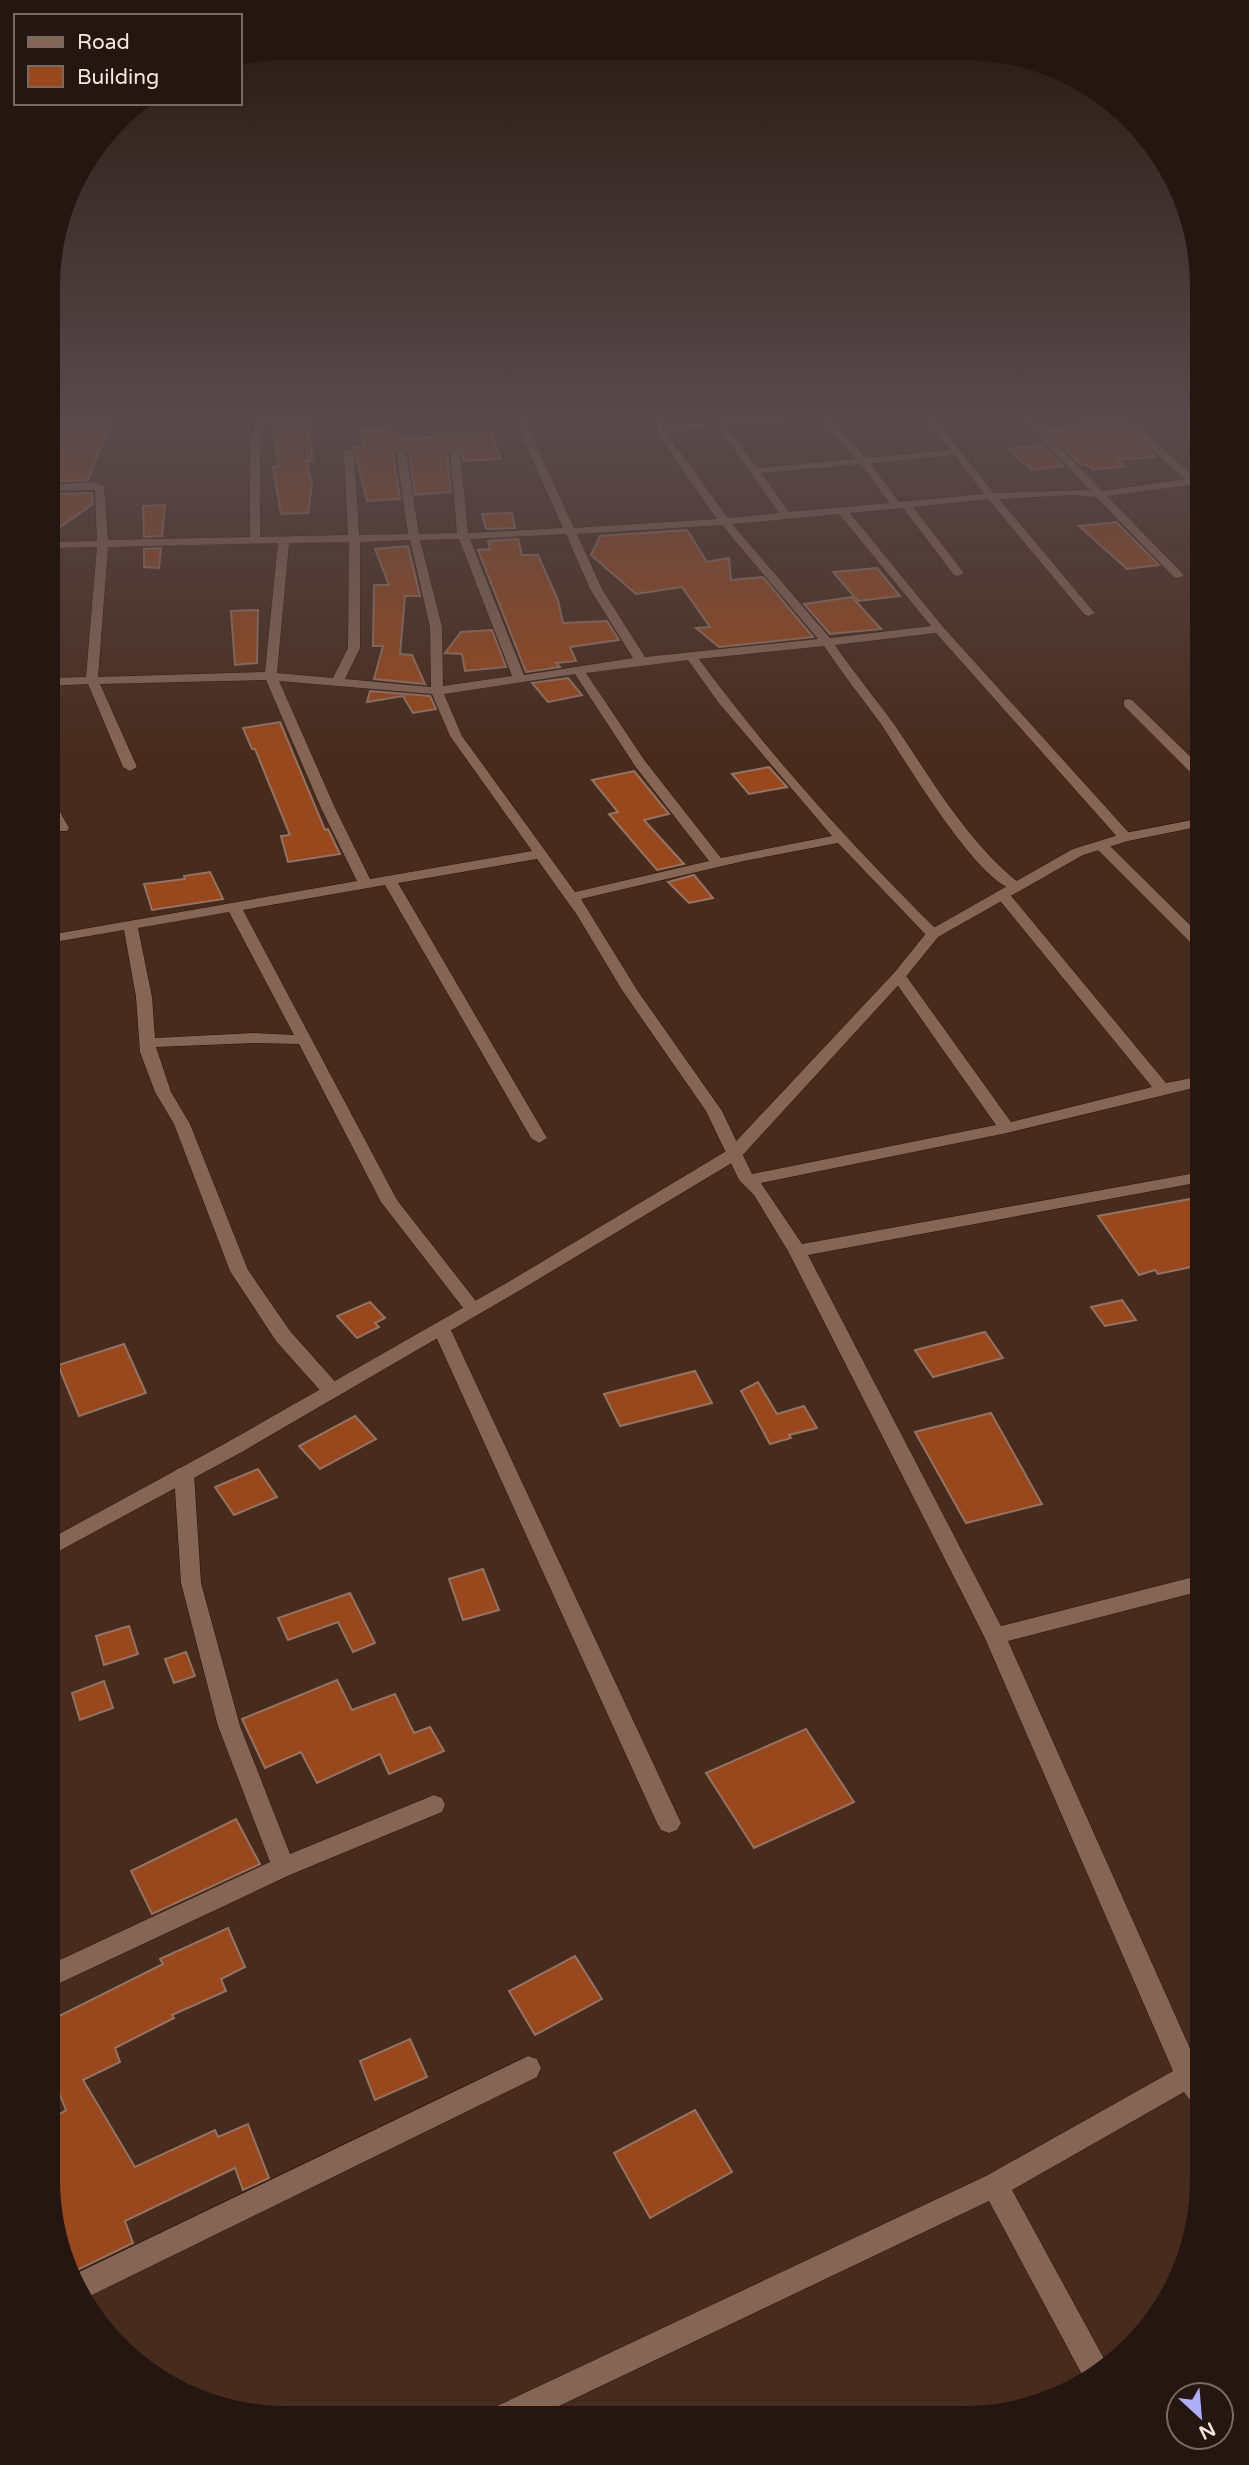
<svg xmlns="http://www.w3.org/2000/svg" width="1249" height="2465" font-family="'Varela Round',sans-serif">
  <rect width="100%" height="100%" fill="#472b1d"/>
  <!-- building -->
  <g fill="#98481c" stroke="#947364" stroke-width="2">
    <path d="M49 414H114L88 480 49 482Z"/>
    <path d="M270 414H306L313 461H307L312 484 308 513 281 514 273 467 279 466Z"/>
    <path d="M1074 414H1109L1156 457 1117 460 1125 466 1093 470 1085 464H1080L1047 430 1086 427Z"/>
    <path d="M394 428 398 439 490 431 501 459 464 461 461 450 454 447 447 452 451 492 415 495 409 452 400 447 393 452 400 499 367 501 354 447 365 446 361 431Z"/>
    <path d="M1043 445 1063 466 1032 470 1008 449Z"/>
    <path d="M92 493 93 504 49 535V494Z"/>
    <path d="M165 505 162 536 144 537 143 506Z"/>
    <path d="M512 513 515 528 486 529 482 514Z"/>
    <path d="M1116 522 1159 565 1127 569 1079 526Z"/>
    <path d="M687 530 707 562 729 558 731 580 763 577 813 637 719 647 696 628 710 627 682 587 636 594 591 555 600 536Z"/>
    <path d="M518 539 522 555H538L558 600 563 623 607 621 619 640 570 647 576 661 556 663 560 667 526 672 478 550 490 549 488 541Z"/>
    <path d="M408 546 420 596H405L400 654 412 655 425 684 374 679 383 646H373L374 585H389L375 549Z"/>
    <path d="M161 548 159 568 144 567V549Z"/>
    <path d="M877 568 900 596 858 601 833 572Z"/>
    <path d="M852 597 881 629 830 634 804 604Z"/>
    <path d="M258 610 257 663 235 665 231 611Z"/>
    <path d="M492 630 506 667 465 671 462 654 445 653 461 632Z"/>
    <path d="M568 678 582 695 548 702 532 683Z"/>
    <path d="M370 691 430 696 436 709 413 713 403 696 367 702Z"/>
    <path d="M280 722 325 830 328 829 340 854 288 862 281 836 290 835 255 749H252L243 728Z"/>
    <path d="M769 767 787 787 749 794 732 774Z"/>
    <path d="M634 771 669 814 644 820 684 864 657 870 609 814 618 812 592 780Z"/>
    <path d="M210 872 223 899 152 910 144 884 185 879 184 876Z"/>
    <path d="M694 875 713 898 689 903 668 882Z"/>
    <path d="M1201 1197V1265L1158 1274 1155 1270 1139 1275 1098 1216Z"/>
    <path d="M1122 1300 1136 1320 1105 1326 1091 1307Z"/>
    <path d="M370 1302 385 1318 375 1323 379 1327 357 1338 337 1316Z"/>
    <path d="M985 1332 1003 1358 933 1377 915 1350Z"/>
    <path d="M124 1344 146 1393 79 1416 58 1365Z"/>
    <path d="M695 1371 712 1403 620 1426 604 1394Z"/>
    <path d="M758 1382 777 1414 804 1406 817 1428 789 1435 791 1438 770 1444 741 1391Z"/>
    <path d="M991 1413 1042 1504 966 1523 915 1432Z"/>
    <path d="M355 1416 376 1439 320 1469 299 1446Z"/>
    <path d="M258 1469 277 1497 234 1515 215 1487Z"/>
    <path d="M483 1569 499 1610 463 1620 449 1579Z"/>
    <path d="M350 1593 375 1643 353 1652 338 1622 288 1640 278 1618Z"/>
    <path d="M129 1626 138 1654 104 1665 96 1636Z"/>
    <path d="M186 1652 195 1676 174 1683 165 1659Z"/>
    <path d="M337 1680 352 1710 395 1694 414 1733 430 1727 444 1751 389 1774 380 1754 317 1783 301 1752 265 1768 242 1719Z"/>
    <path d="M104 1681 113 1708 80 1720 72 1693Z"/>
    <path d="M806 1729 854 1802 754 1848 706 1773Z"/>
    <path d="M236 1819 260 1864 152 1914 131 1871Z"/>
    <path d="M228 1928 245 1967 221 1979 226 1991 172 2015 174 2018 115 2048 120 2062 83 2080 135 2167 215 2130 218 2137 248 2124 269 2178 243 2190 235 2168 125 2221 133 2243 71 2273 60 2256 47 2180V2122L66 2110 47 2063V2022L163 1964 160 1959Z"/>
    <path d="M575 1956 602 1999 535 2035 509 1991Z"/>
    <path d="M410 2039 427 2077 375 2100 360 2061Z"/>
    <path d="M695 2110 732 2172 650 2218 614 2153Z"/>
  </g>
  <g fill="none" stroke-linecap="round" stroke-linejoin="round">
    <!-- minor casing -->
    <g stroke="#2c1206" stroke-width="1">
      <g id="minor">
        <path d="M257 414H267L269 419 260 441V537L348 535 344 452 349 449 354 452 359 535 408 534 396 452 401 449 406 452 419 534 457 533 450 452 455 449 460 452 468 533 563 528 512 414H522L574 528 717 519 663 442 652 414H662L666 425 815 414H868L863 417 830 419 866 458 951 450 920 414H930L994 493 1090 490 1017 414H1028L1102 491 1185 479 1112 414H1123L1195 478 1202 477V488L1198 489 1191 485 1107 496 1182 573 1184 575 1178 578 1174 577 1096 497 1075 495 999 499 1093 611 1095 613 1089 616 1085 615 988 499 913 507 964 573 958 576 954 575 903 508 850 513 943 627 1130 834V840H1120L936 633 835 645C854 673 876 699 896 727 934 783 966 840 1019 883V889C985 897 900 752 881 724 862 698 842 673 824 646L699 659C770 756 853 847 938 931L940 934 938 937H928L838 843 744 861 581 899 637 990 722 1111 752 1174 996 1125 891 976 899 971 904 973 1011 1122 1152 1087 997 897V891H1007L1166 1083 1202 1076V1086L1007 1133 761 1183 802 1244 1201 1172V1182L808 1255 1001 1626 1201 1575V1591L1008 1641 1201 2073V2106L1192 2103 1184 2092 1012 2190 1108 2366 1086 2382 989 2201 538 2416H493L497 2406 986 2176 1173 2071 984 1636 788 1251 754 1195 739 1180 706 1111 622 990 577 915 537 859 398 883 547 1138 539 1143 531 1138 385 885 243 910 397 1200 479 1305 482 1309 479 1313H467L381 1202 299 1044 254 1043 156 1047 171 1092 190 1124 248 1270 290 1331 339 1386 342 1391 339 1396H325L276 1341 230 1271 174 1124 155 1092 140 1052 136 997 124 930 49 943V935L357 881 321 808 266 680 100 684 137 767 130 771 123 767 88 684 49 686V678L86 677 97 547 49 548V542L97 541 95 490 49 491V485L93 482 104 486 108 540 250 537V441L259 419ZM820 420 856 459 757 468 727 426ZM717 427H718L779 513 728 518 673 442 668 430ZM955 455 984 494 899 502 870 463ZM861 464 889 503 789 512 761 473ZM839 514 931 626 830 638 732 524ZM722 525 818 639 645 657 602 589 577 534ZM566 534 590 589 633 658 524 675 470 539ZM459 539 512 676 443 686 442 627 420 540ZM410 540 430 627 431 687 345 679 360 648V542ZM349 542 348 648 333 678 277 673 289 543ZM278 543 265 672 98 677 108 547ZM688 660 718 702 832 836 721 858 645 761 586 673ZM575 674 635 766 709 861 575 892 462 736 444 694ZM279 681 432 694 450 736 532 851 370 879 335 808ZM229 912 294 1035 254 1033 155 1038 152 997 138 928Z"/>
        <path d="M1128 699 1132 700 1202 768V780L1197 779 1124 706V700Z"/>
        <path d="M49 800 54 801 69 828 67 831H57C50 820 48 812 49 800Z"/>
        <path d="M1101 841 1106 842 1202 937V950L1197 949 1096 848 1094 845Z"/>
        <path d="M441 1322 448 1324 450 1328 681 1823 677 1830 669 1833 661 1830 657 1823 432 1328 434 1324Z"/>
        <path d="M184 1467 191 1469 194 1474 201 1583 240 1726 290 1854 434 1795 442 1798 445 1805 442 1812 292 1874 47 1989V1966L270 1862 218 1726 181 1583 174 1474 177 1469Z"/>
        <path d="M528 2056 537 2059 541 2068 537 2077 90 2296 87 2297 73 2275Z"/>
      </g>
    </g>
    <!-- tertiary casing -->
    <g stroke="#2c1206" stroke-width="1">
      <path id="tertiary" d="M1202 818V826L1128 841 1083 855 938 937 904 979 740 1158 522 1289 240 1453 48 1557V1540L226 1443 510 1281 728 1150 894 973 928 931 1073 849 1125 833Z"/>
    </g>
    <!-- minor -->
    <use href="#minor" fill="#856556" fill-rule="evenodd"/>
    <!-- tertiary -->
    <use href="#tertiary" fill="#856556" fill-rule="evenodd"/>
  </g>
  <!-- sky -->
  <linearGradient id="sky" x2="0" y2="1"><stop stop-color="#271810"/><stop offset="0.55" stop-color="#584a4c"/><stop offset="1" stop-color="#584a4c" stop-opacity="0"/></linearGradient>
  <rect width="1249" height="759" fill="url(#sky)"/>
  <!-- crop -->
  <path d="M0 0H1249V2465H0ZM286 60H964A226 226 0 0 1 1190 286V2180A226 226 0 0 1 964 2406H286A226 226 0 0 1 60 2180V286A226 226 0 0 1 286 60Z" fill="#241711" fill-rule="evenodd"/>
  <!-- legend -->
  <rect x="14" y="14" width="228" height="91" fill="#241711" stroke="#796963" stroke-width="2"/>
  <rect x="28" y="37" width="35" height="10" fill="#856556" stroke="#796963" stroke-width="2"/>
  <text x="77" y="49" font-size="21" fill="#f8e5dd">Road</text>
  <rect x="28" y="66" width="35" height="21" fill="#98481c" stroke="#796963" stroke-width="2"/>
  <text x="77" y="84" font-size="21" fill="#f8e5dd">Building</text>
  <!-- north arrow -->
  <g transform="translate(1200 2416) rotate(154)"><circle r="33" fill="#241711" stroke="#796963" stroke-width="2"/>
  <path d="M0-5L12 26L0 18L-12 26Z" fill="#adaffb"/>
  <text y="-10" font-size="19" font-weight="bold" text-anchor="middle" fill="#f8e5dd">N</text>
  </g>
</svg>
